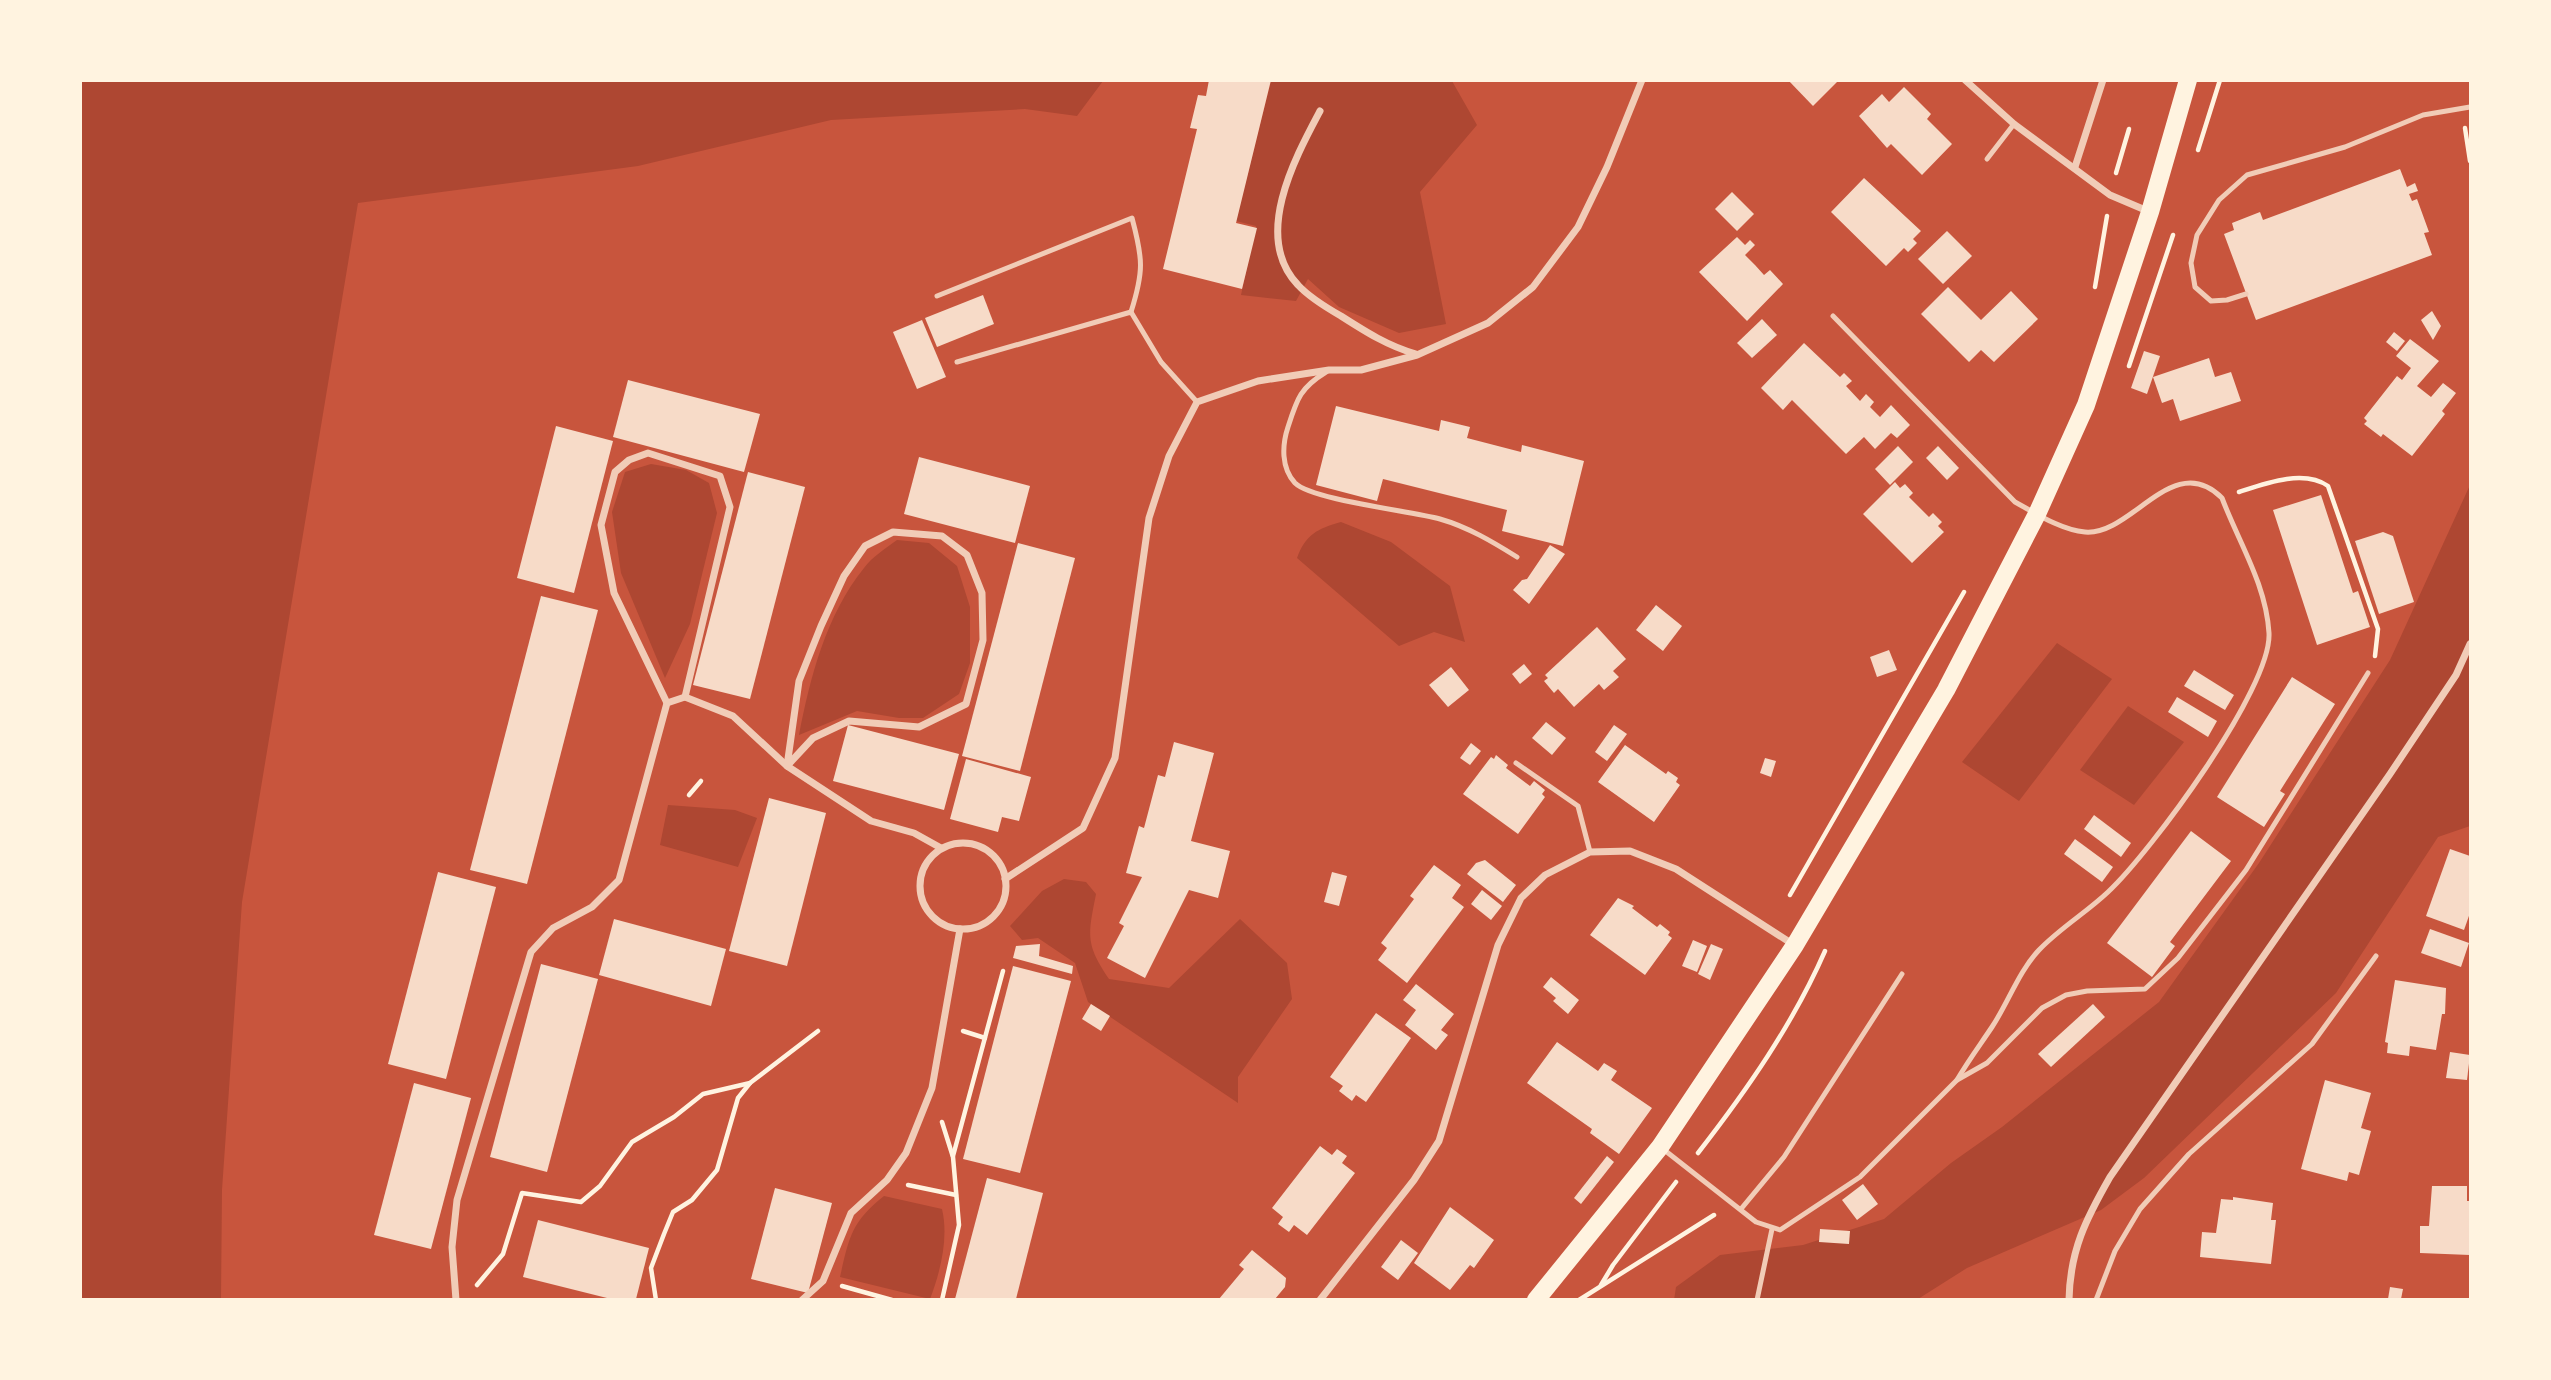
<svg xmlns="http://www.w3.org/2000/svg" width="2551" height="1380" font-family="Manrope,sans-serif">
  <rect width="100%" height="100%" fill="#c8553d"/>
  <!-- green -->
  <g fill="#ae4732">
    <path d="M80 81H1103L1077 116 1025 109 831 120 638 166 358 203 242 902 222 1190 221 1299H81Z"/>
    <path d="M1271 81H1452L1477 125 1420 192 1446 324 1399 333 1339 307 1308 279 1296 301 1241 295 1256 226 1236 221Z"/>
    <path d="M651 464 686 470 709 483 717 513 690 624 665 678 621 573 612 512 625 472Z"/>
    <path d="M2470 485V826L2438 837 2336 993 2144 1178 2101 1210 1967 1268 1918 1299 1674 1300 1676 1287 1720 1255 1803 1245 1884 1219 1951 1163 2002 1127 2159 1002 2259 863 2390 660Z"/>
    <path d="M1341 522 1391 542 1450 586 1465 642 1434 632 1399 646 1297 558C1306 534 1317 529 1341 522Z"/>
    <path d="M897 540 929 543 957 566 970 607V663L959 694 923 718H899L857 711 799 735C810 678 826 615 864 568 872 557 886 548 897 540Z"/>
    <path d="M2057 643 2112 679 2019 801 1962 762Z"/>
    <path d="M2128 706 2184 742 2134 805 2080 770Z"/>
    <path d="M668 805 735 810 757 818 738 867 660 845Z"/>
    <path d="M1064 879 1086 882 1096 894C1088 935 1085 944 1109 979L1169 988 1240 919 1287 963 1292 999 1238 1077V1103L1088 1002 1075 963 1038 938 1022 940 1010 926 1042 891Z"/>
    <path d="M884 1196 942 1209C949 1238 940 1273 930 1299L840 1277C849 1238 851 1222 884 1196Z"/>
  </g>
  <!-- building -->
  <g fill="#f7dbc8">
    <path d="M1209 80H1271L1236 223 1257 228 1242 289 1163 269 1197 129 1190 128 1198 95 1206 96Z"/>
    <path d="M1788 80H1839L1813 106Z"/>
    <path d="M1904 87 1931 114 1927 119 1952 144 1922 175 1891 144 1887 148 1859 116 1882 94 1889 102Z"/>
    <path d="M2400 169 2407 187 2415 183 2418 191 2409 194 2412 201 2417 199 2429 232 2424 233 2432 255 2256 320 2224 234 2234 230 2232 223 2260 212 2263 220Z"/>
    <path d="M1864 178 1921 231 1913 239 1917 243 1908 252 1904 248 1886 266 1831 212Z"/>
    <path d="M1732 192 1754 214 1737 231 1715 209Z"/>
    <path d="M1947 231 1972 256 1943 284 1918 259Z"/>
    <path d="M1737 237 1745 245 1750 240 1755 245 1745 255 1755 265 1764 275 1770 270 1783 284 1747 321 1699 272Z"/>
    <path d="M1948 287 1981 320 2011 291 2038 319 1994 362 1981 350 1969 362 1921 314Z"/>
    <path d="M983 295 994 324 937 347 925 318Z"/>
    <path d="M2432 311 2441 326 2433 340 2421 320Z"/>
    <path d="M1762 319 1777 335 1752 358 1737 343Z"/>
    <path d="M922 320 946 377 917 389 893 332Z"/>
    <path d="M2394 332 2405 341 2397 351 2386 342Z"/>
    <path d="M2410 339 2439 361 2417 386 2431 397 2443 383 2456 393 2442 411 2445 414 2412 456 2383 434 2381 437 2364 424 2367 421 2364 418 2397 376 2402 380 2411 368 2396 356Z"/>
    <path d="M1804 343 1840 377 1844 373 1852 381 1846 386 1860 401 1866 394 1874 402 1870 407 1880 417 1891 405 1910 425 1897 438 1891 433 1875 449 1864 437 1846 454 1792 400 1783 410 1761 388Z"/>
    <path d="M2144 351 2160 356 2147 394 2131 388Z"/>
    <path d="M2209 358 2215 377 2231 372 2241 401 2180 421 2173 399 2162 403 2153 377Z"/>
    <path d="M628 380 760 414 744 472 613 437Z"/>
    <path d="M1336 406 1439 431 1441 420 1470 427 1467 438 1521 452 1522 445 1584 461 1563 546 1502 531 1507 510 1383 479 1377 501 1316 485Z"/>
    <path d="M556 426 613 441 574 593 517 578Z"/>
    <path d="M1898 446 1913 462 1890 485 1875 469Z"/>
    <path d="M1938 446 1959 468 1947 480 1926 458Z"/>
    <path d="M919 457 1030 486 1015 543 904 514Z"/>
    <path d="M748 472 805 487 750 699 693 685Z"/>
    <path d="M1895 482 1900 488 1905 484 1913 493 1909 497 1929 517 1933 513 1942 522 1938 526 1944 532 1912 563 1863 514Z"/>
    <path d="M2321 495 2353 593 2358 591 2370 627 2317 645 2273 510Z"/>
    <path d="M2383 532 2393 536 2414 602 2379 614 2355 541Z"/>
    <path d="M1018 543 1075 558 1020 771 962 756Z"/>
    <path d="M1550 545 1565 554 1529 604 1513 590 1522 580 1527 579Z"/>
    <path d="M541 596 598 610 527 884 470 870Z"/>
    <path d="M1656 605 1682 626 1663 651 1636 630Z"/>
    <path d="M1597 627 1626 659 1613 671 1619 677 1604 690 1599 684 1574 707 1558 689 1554 693 1544 681 1548 678 1545 675Z"/>
    <path d="M1889 650 1897 670 1877 677 1870 657Z"/>
    <path d="M1524 664 1532 674 1520 684 1512 674Z"/>
    <path d="M1451 667 1469 690 1448 707 1429 685Z"/>
    <path d="M2194 670 2234 695 2225 710 2184 686Z"/>
    <path d="M2292 677 2335 704 2280 791 2285 794 2264 827 2217 797Z"/>
    <path d="M2177 697 2217 721 2208 737 2168 712Z"/>
    <path d="M1546 722 1566 738 1552 755 1532 738Z"/>
    <path d="M848 725 959 754 944 810 833 781Z"/>
    <path d="M1614 725 1627 734 1607 761 1595 752Z"/>
    <path d="M1174 742 1214 753 1191 841 1230 851 1218 898 1189 890 1145 978 1107 958 1124 926 1119 923 1142 877 1126 873 1139 826 1144 828 1158 775 1165 777Z"/>
    <path d="M1471 743 1481 751 1470 765 1460 758Z"/>
    <path d="M1625 745 1666 774 1668 771 1678 778 1676 782 1680 785 1654 822 1598 782Z"/>
    <path d="M1496 755 1508 765 1506 768 1530 786 1534 781 1545 790 1542 794 1545 797 1518 834 1463 794 1491 757 1494 759Z"/>
    <path d="M1765 758 1776 761 1771 777 1760 773Z"/>
    <path d="M966 759 1031 777 1019 821 1002 817 998 832 950 819Z"/>
    <path d="M769 798 826 813 787 966 729 951Z"/>
    <path d="M2094 815 2131 843 2121 857 2084 829Z"/>
    <path d="M2191 831 2231 861 2170 942 2175 946 2152 977 2107 943Z"/>
    <path d="M2075 839 2113 867 2102 882 2064 854Z"/>
    <path d="M2450 849 2470 856V913L2464 930 2426 916Z"/>
    <path d="M1485 860 1516 885 1503 902 1467 874 1476 863Z"/>
    <path d="M1434 865 1461 885 1452 898 1464 907 1407 983 1378 960 1387 948 1381 943 1414 899 1410 896Z"/>
    <path d="M438 872 496 887 446 1079 388 1064Z"/>
    <path d="M1332 872 1347 876 1339 906 1324 902Z"/>
    <path d="M1482 890 1502 906 1491 920 1471 904Z"/>
    <path d="M1618 898 1634 906 1632 908 1657 927 1660 924 1670 932 1668 935 1672 938 1645 975 1590 935Z"/>
    <path d="M614 919 726 949 711 1006 599 975Z"/>
    <path d="M2430 929 2469 943 2461 967 2421 953Z"/>
    <path d="M1693 940 1707 946 1697 972 1682 966Z"/>
    <path d="M1040 944 1039 956 1073 966 1072 974 1013 958 1016 946Z"/>
    <path d="M1711 944 1723 949 1710 980 1698 974Z"/>
    <path d="M541 964 598 979 547 1172 490 1157Z"/>
    <path d="M1013 966 1071 981 1020 1173 963 1159Z"/>
    <path d="M1551 977 1579 1000 1568 1014 1553 1001 1556 998 1543 987Z"/>
    <path d="M2395 980 2446 988 2445 1014H2442L2436 1050 2410 1046 2409 1056 2387 1053 2388 1043 2385 1042Z"/>
    <path d="M1416 984 1454 1014 1441 1030 1448 1035 1436 1050 1405 1025 1416 1010 1403 1000Z"/>
    <path d="M1091 1004 1110 1016 1101 1031 1082 1019Z"/>
    <path d="M2093 1004 2105 1017 2051 1067 2038 1054Z"/>
    <path d="M1376 1013 1411 1038 1366 1102 1356 1095 1352 1101 1339 1091 1343 1086 1330 1077Z"/>
    <path d="M1557 1042 1598 1071 1604 1063 1617 1071 1611 1080 1652 1108 1619 1154 1590 1133 1592 1129 1527 1083Z"/>
    <path d="M2450 1052 2470 1055 2467 1080 2446 1078Z"/>
    <path d="M2325 1080 2371 1093 2361 1128 2371 1131 2359 1175 2349 1172 2347 1181 2301 1169Z"/>
    <path d="M414 1083 471 1098 431 1249 374 1235Z"/>
    <path d="M1320 1146 1332 1155 1337 1149 1347 1156 1342 1163 1355 1173 1307 1235 1294 1225 1289 1232 1278 1224 1283 1217 1272 1208Z"/>
    <path d="M1607 1156 1614 1162 1581 1204 1574 1198Z"/>
    <path d="M987 1178 1043 1193 1016 1299H955Z"/>
    <path d="M1863 1184 1878 1204 1857 1220 1842 1200Z"/>
    <path d="M2432 1186H2467V1201H2470V1255L2420 1253V1226H2429Z"/>
    <path d="M775 1188 832 1203 808 1293 751 1279Z"/>
    <path d="M2233 1197 2273 1203 2271 1220H2276L2271 1264 2200 1257 2202 1232 2216 1233 2221 1199 2233 1200Z"/>
    <path d="M1450 1207 1494 1240 1474 1268 1470 1265 1450 1290 1414 1263Z"/>
    <path d="M538 1220 649 1248 636 1299H611L523 1277Z"/>
    <path d="M1820 1229 1850 1231 1849 1244 1819 1242Z"/>
    <path d="M1401 1240 1418 1253 1398 1280 1381 1267Z"/>
    <path d="M1252 1250 1286 1278 1285 1287 1275 1299H1219L1244 1269 1239 1265Z"/>
    <path d="M2390 1287 2403 1289 2401 1299H2388Z"/>
  </g>
  <g fill="none" stroke-linecap="round" stroke-linejoin="round">
    <!-- path -->
    <g stroke="#fff3e0" stroke-width="4.5">
      <path d="M2465 128 2470 161"/>
      <path d="M2198 150 2220 80"/>
      <path d="M2116 173 2129 129"/>
      <path d="M2095 287 2107 216"/>
      <path d="M2129 366 2173 235"/>
      <path d="M2239 492C2266 483 2304 469 2328 486L2378 629 2375 656"/>
      <path d="M689 795 701 781"/>
      <path d="M1790 895 1964 592"/>
      <path d="M963 1031 985 1038"/>
      <path d="M1698 1153C1747 1090 1793 1024 1825 951"/>
      <path d="M953 1156 1003 971"/>
      <path d="M908 1185 956 1195"/>
      <path d="M477 1285 503 1254 522 1193 581 1202 600 1186 632 1142 674 1117 703 1094 750 1083"/>
      <path d="M1601 1285 1613 1265 1676 1182"/>
      <path d="M842 1286 892 1300"/>
      <path d="M656 1300 651 1268 664 1234 673 1212 692 1200 717 1170 738 1098 750 1083 818 1031"/>
      <path d="M942 1300 959 1225 953 1157 942 1122"/>
      <path d="M1579 1300 1714 1215"/>
    </g>
    <!-- service -->
    <g stroke="#f1ccb7" stroke-width="5">
      <path d="M1987 159 2014 124"/>
      <path d="M2246 294 2227 300 2211 301 2195 287 2191 263 2197 235 2219 200 2247 175 2345 147 2423 115 2470 107"/>
      <path d="M937 296 1132 218C1143 259 1144 271 1131 312"/>
      <path d="M1833 316 2015 502C2035 513 2061 530 2085 532 2132 536 2173 449 2222 498 2239 543 2266 584 2269 633 2272 688 2150 853 2108 892 2087 912 2060 928 2039 950 2019 971 2008 1003 1992 1027 1980 1045 1968 1061 1957 1080"/>
      <path d="M957 362 1131 312 1161 362 1197 402"/>
      <path d="M1326 372C1300 388 1297 399 1288 427 1282 445 1281 468 1295 483 1312 500 1411 511 1440 519 1468 527 1493 542 1517 557"/>
      <path d="M1516 763 1578 806 1590 852"/>
      <path d="M1663 1149 1756 1222 1780 1230 1860 1177 1957 1080 1987 1063 2042 1008 2066 995 2087 991 2145 989 2178 958 2246 870 2368 673"/>
      <path d="M1741 1209 1784 1157 1902 974"/>
      <path d="M1757 1300 1772 1229"/>
      <path d="M2096 1300 2115 1251 2140 1209 2189 1154 2312 1044 2376 956"/>
    </g>
    <!-- minor -->
    <g stroke="#f1ccb7" stroke-width="7">
      <path d="M1965 80 2014 124 2110 195 2150 212"/>
      <path d="M1320 111C1295 158 1252 237 1298 285 1309 297 1327 308 1341 316 1366 332 1388 346 1416 354"/>
      <path d="M2075 167 2103 80"/>
      <path d="M893 532 942 536 967 555 982 593 983 640 966 704 919 727 849 721 813 738 787 766 799 681 821 626 844 576 865 546Z"/>
      <path d="M667 703 614 593 601 525 615 472 629 460 648 453 720 476 730 507 685 697"/>
      <circle cx="963" cy="886" r="43"/>
      <path d="M1005 879 1083 828 1115 758 1149 518 1169 456 1197 402 1258 381 1329 370H1361L1417 355 1488 323 1533 287 1578 227 1607 167 1642 80"/>
      <path d="M456 1300 452 1247 457 1200 531 952 553 928 592 907 619 880 667 703 685 697 733 716 787 766 871 821 914 833 941 848"/>
      <path d="M802 1300 823 1281 851 1213 887 1180 906 1153 932 1088 960 929"/>
      <path d="M1320 1300 1414 1180 1439 1141 1498 945 1521 898 1545 875 1590 852 1630 851 1676 869 1794 945"/>
      <path d="M2069 1300C2070 1250 2086 1219 2110 1177L2390 774 2456 675 2470 644"/>
    </g>
    <!-- primary -->
    <path stroke="#fff3e0" stroke-width="18" d="M1536 1300 1660 1147 1795 945 1946 690 2037 514 2086 405 2150 212 2188 80"/>
  </g>
  <!-- border -->
  <rect width="2551" height="1380" fill="none" stroke="#fff3e0" stroke-width="164"/>
</svg>
